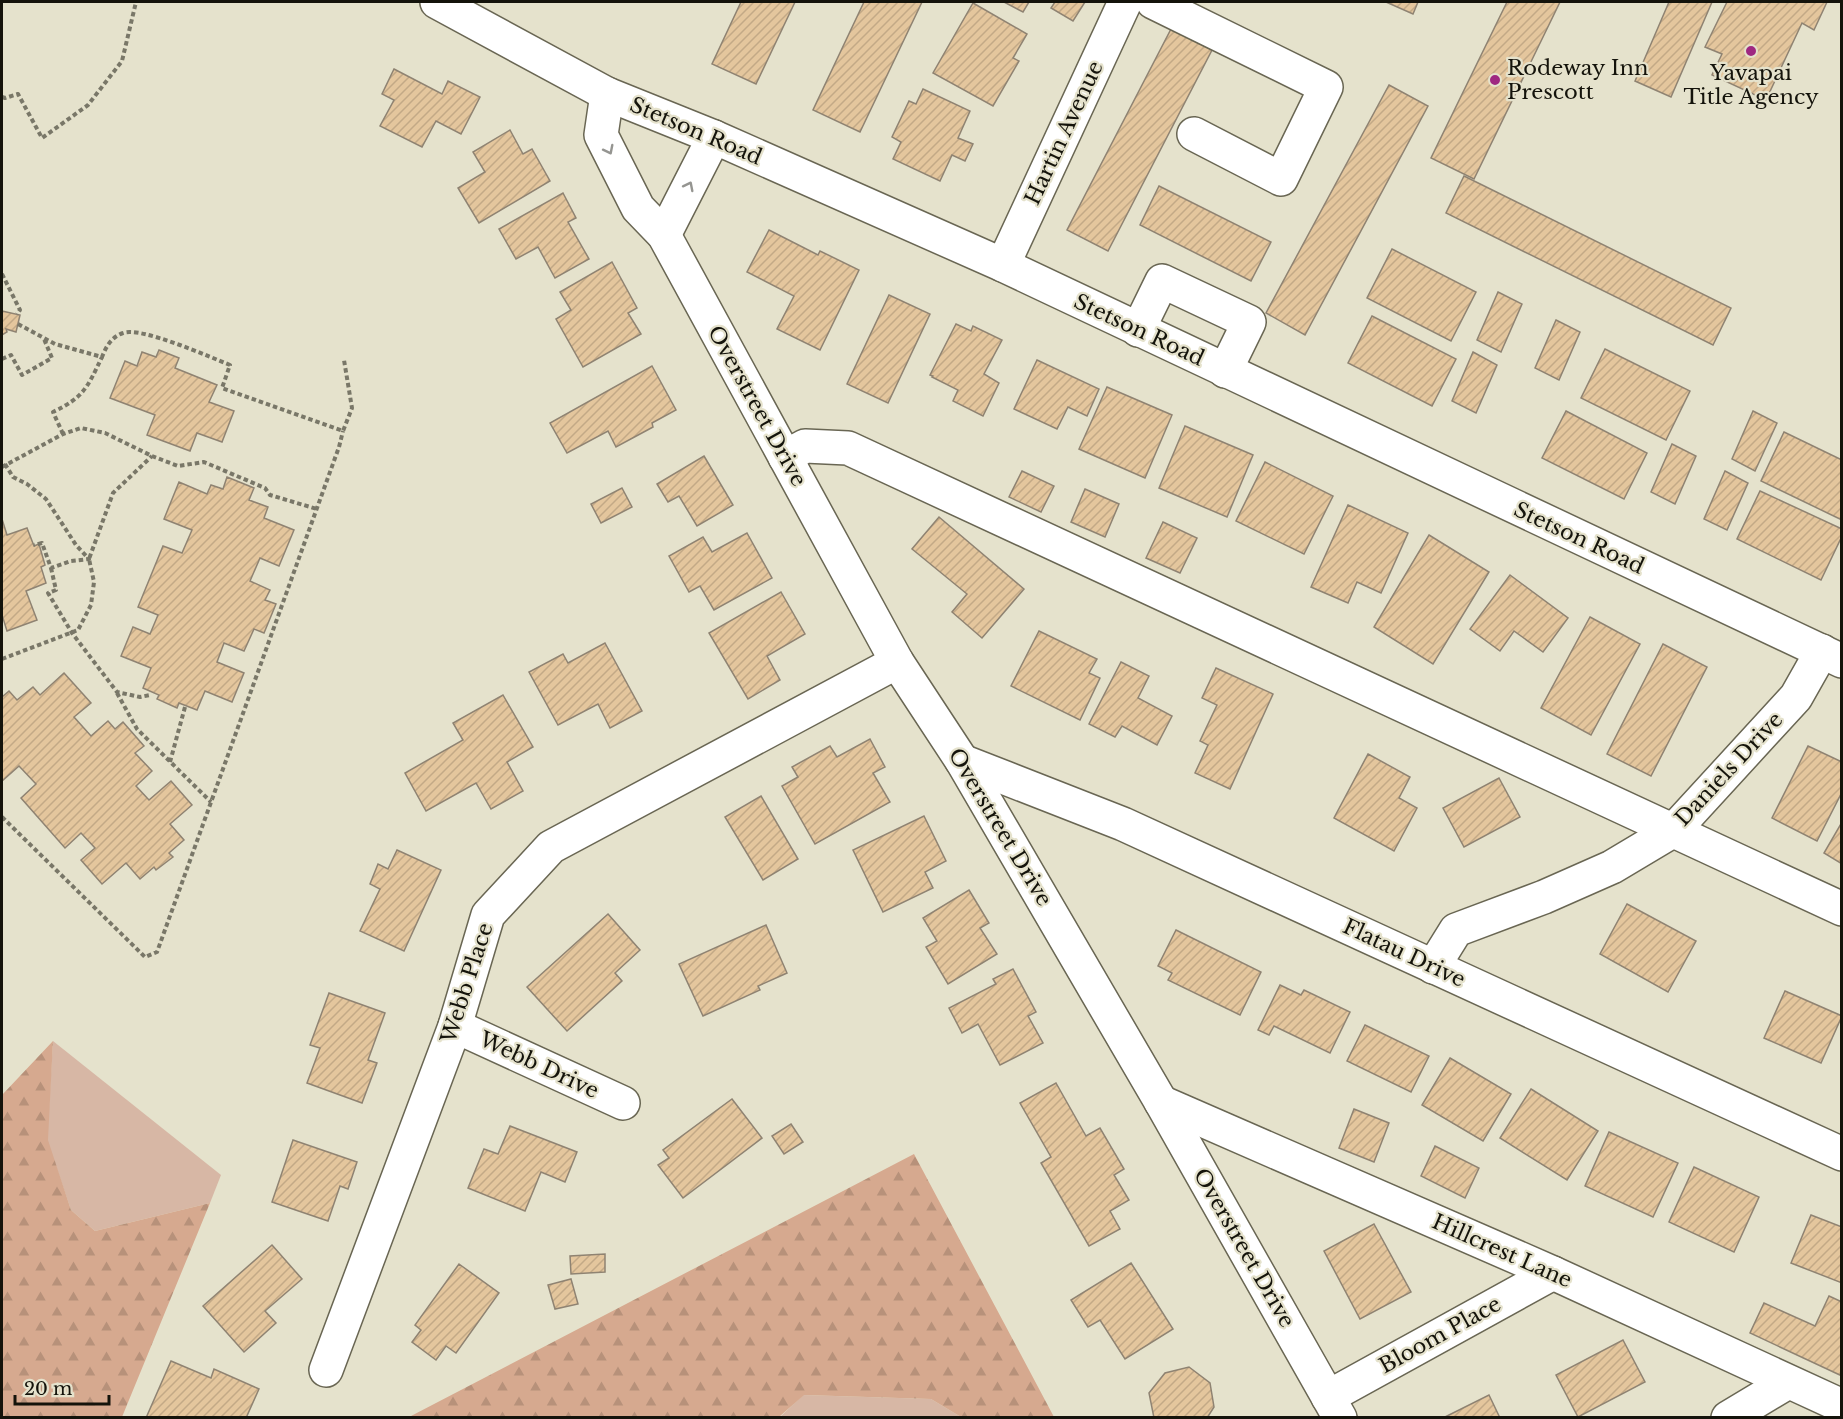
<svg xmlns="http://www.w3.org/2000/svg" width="1843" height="1419" font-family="'Libre Baskerville',serif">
  <defs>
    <pattern id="forest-firs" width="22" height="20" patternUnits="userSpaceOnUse" patternTransform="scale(1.5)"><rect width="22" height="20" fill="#d6a98f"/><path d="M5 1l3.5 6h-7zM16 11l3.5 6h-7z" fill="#b7917a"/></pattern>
    <pattern id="building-hatch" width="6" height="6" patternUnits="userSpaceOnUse" patternTransform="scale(1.5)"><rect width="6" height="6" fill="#e4c69d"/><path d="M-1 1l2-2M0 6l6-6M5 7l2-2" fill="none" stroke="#c3a986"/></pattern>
  </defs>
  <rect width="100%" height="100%" fill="#e5e2cc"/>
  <!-- grass -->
  <g fill="#d7b7a5">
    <path d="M53 1041 221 1175 210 1203 95 1231 71 1210 47 1140Z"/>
    <path d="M803 1395 931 1399 961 1417 779 1418Z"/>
  </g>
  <!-- forest -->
  <g fill="url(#forest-firs)">
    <path d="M53 1041 48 1140 71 1210 95 1231 210 1203 122 1417H2V1095Z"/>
    <path d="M914 1154 1054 1417H961L931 1399 804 1395 779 1417 412 1418 411 1416Z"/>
  </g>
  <!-- building -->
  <g fill="url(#building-hatch)" stroke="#8f8372" stroke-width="1.5">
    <path d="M741 2H795L756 84 712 64Z"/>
    <path d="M864 2H922L860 132 813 110Z"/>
    <path d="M1004 2H1029L1023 12Z"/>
    <path d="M1055 2H1085L1073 21 1051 8Z"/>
    <path d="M1386 2H1418L1413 14Z"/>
    <path d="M1507 2H1560L1474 179 1431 158Z"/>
    <path d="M1669 2H1712L1671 97 1635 81Z"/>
    <path d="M1727 2H1827L1814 30 1802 23 1766 100 1712 75 1722 54 1705 47Z"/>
    <path d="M973 3 1027 34 1013 58 1019 61 993 106 933 73Z"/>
    <path d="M1171 29 1212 50 1108 251 1067 230Z"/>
    <path d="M394 69 442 94 448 81 480 97 461 134 436 121 422 147 380 126 394 100 382 94Z"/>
    <path d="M1389 85 1428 106 1305 335 1266 313Z"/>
    <path d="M923 89 970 111 958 138 973 144 965 161 952 155 940 181 893 159 901 142 892 137 909 101 916 104Z"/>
    <path d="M510 130 523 154 532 149 550 181 479 223 458 188 485 172 473 152Z"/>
    <path d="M1464 176 1731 308 1713 345 1446 213Z"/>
    <path d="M1159 186 1271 242 1251 281 1140 225Z"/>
    <path d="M563 193 576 218 568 222 589 259 555 278 538 247 516 259 499 229Z"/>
    <path d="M769 230 818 255 820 251 859 270 820 350 777 329 794 296 747 272Z"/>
    <path d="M1392 249 1476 292 1451 341 1367 298Z"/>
    <path d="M612 262 637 308 628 313 641 334 583 367 556 319 571 310 560 292Z"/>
    <path d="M1498 292 1522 304 1501 352 1477 340Z"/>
    <path d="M889 295 930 314 888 403 847 384Z"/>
    <path d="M2 311 20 315 16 332 6 329 7 332 2 335Z"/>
    <path d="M1372 316 1456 359 1432 406 1348 363Z"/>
    <path d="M1556 320 1580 332 1559 380 1535 368Z"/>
    <path d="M956 324 971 331 973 326 1002 340 984 374 999 383 983 416 953 401 958 390 932 377 933 376 930 375Z"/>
    <path d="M1605 349 1690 391 1666 440 1581 398Z"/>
    <path d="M159 350 179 358 175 368 217 385 209 402 234 411 222 442 197 433 190 451 147 435 155 415 110 398 125 361 137 366 142 352 156 357Z"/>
    <path d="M1473 352 1497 365 1476 413 1452 401Z"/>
    <path d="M1037 360 1099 389 1087 416 1068 407 1057 429 1014 409Z"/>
    <path d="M652 366 676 410 652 423 653 427 616 447 608 431 567 453 550 423Z"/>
    <path d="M1107 387 1172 415 1145 478 1079 449Z"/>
    <path d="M1566 411 1647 453 1624 499 1542 458Z"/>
    <path d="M1753 411 1777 423 1755 471 1732 459Z"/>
    <path d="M1185 426 1253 455 1227 517 1159 488Z"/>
    <path d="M1784 432 1842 460V520L1761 481Z"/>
    <path d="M1672 444 1696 456 1675 504 1651 492Z"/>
    <path d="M704 456 733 505 697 526 679 496 668 502 657 484Z"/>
    <path d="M1265 462 1333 496 1304 554 1236 521Z"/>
    <path d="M1022 471 1054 486 1041 512 1009 497Z"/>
    <path d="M1725 471 1748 483 1727 530 1704 519Z"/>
    <path d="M227 477 254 488 249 500 268 507 264 518 294 530 279 566 260 558 250 581 270 590 265 600 276 604 264 633 254 629 244 651 224 643 217 662 244 673 232 702 205 691 197 710 179 703 177 708 157 699 159 695 143 688 151 668 121 656 133 627 150 634 158 615 138 607 163 546 182 553 192 530 164 519 179 482 207 494 211 485 223 489Z"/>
    <path d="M622 488 632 507 601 523 591 504Z"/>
    <path d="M1085 489 1119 504 1105 537 1071 522Z"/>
    <path d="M1760 491 1842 529V536L1821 580 1737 539Z"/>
    <path d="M1348 505 1408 533 1381 593 1357 582 1348 603 1311 587Z"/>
    <path d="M939 517 1024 589 982 638 952 612 967 594 912 549Z"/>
    <path d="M2 519 7 535 27 528 34 546 39 544 45 565 41 567 46 583 26 591 37 620 7 631 2 615Z"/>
    <path d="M1163 522 1197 538 1180 573 1146 558Z"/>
    <path d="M747 533 772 578 714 610 700 586 689 592 669 556 703 537 712 552Z"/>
    <path d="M1429 535 1489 572 1433 664 1374 627Z"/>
    <path d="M1510 575 1568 618 1543 652 1514 631 1500 651 1470 629Z"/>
    <path d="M781 592 805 634 767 656 780 680 748 699 709 633Z"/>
    <path d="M1590 617 1640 644 1591 735 1541 708Z"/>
    <path d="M1039 631 1097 659 1089 673 1100 678 1080 720 1011 686Z"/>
    <path d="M605 643 642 711 610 728 598 704 558 725 529 672 563 654 568 663Z"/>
    <path d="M1663 644 1707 667 1651 776 1607 754Z"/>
    <path d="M1121 662 1149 676 1138 698 1172 716 1157 745 1122 726 1115 737 1089 724Z"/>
    <path d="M1216 668 1273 694 1230 789 1195 773 1208 745 1200 741 1217 705 1202 698Z"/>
    <path d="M64 673 91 703 74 717 91 736 108 721 115 729 123 722 144 746 135 753 152 771 136 786 149 800 171 781 192 805 170 824 184 840 169 853 173 857 156 870 154 867 140 879 126 863 102 884 81 860 95 848 81 833 65 848 21 798 36 784 19 766 2 781V697L9 691 17 700 33 687 40 695Z"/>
    <path d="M503 695 533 747 507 762 523 791 491 809 476 783 426 811 405 773 463 740 453 723Z"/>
    <path d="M870 739 885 767 873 773 890 802 815 844 782 786 798 777 792 767 830 746 837 757Z"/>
    <path d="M1808 746 1842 762V792L1817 841 1772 818Z"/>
    <path d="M1368 754 1410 777 1399 798 1417 808 1394 851 1334 818Z"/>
    <path d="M1499 778 1520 817 1464 847 1443 808Z"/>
    <path d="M761 796 798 859 763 880 725 817Z"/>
    <path d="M924 816 946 861 925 872 933 888 883 912 853 850Z"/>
    <path d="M1842 822V864L1824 853Z"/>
    <path d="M397 850 441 870 404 951 360 931 380 889 370 884 378 864 388 869Z"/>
    <path d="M969 890 989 923 980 928 997 954 948 984 926 947 937 941 923 918Z"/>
    <path d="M1627 904 1696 941 1668 992 1600 954Z"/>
    <path d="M608 914 640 950 615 973 622 981 567 1031 527 987Z"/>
    <path d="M766 925 787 973 758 986 760 990 703 1016 679 964Z"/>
    <path d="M1176 930 1261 972 1240 1015 1168 980 1172 973 1158 966Z"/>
    <path d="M1013 969 1036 1012 1028 1016 1043 1043 1000 1065 978 1024 962 1033 949 1008 996 984 993 979Z"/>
    <path d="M1280 985 1301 995 1304 990 1350 1012 1330 1053 1274 1026 1269 1035 1258 1030Z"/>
    <path d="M1785 991 1842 1016 1821 1063 1764 1038Z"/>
    <path d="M329 993 385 1013 368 1060 377 1063 362 1103 307 1083 320 1048 310 1045Z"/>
    <path d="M1365 1025 1429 1056 1411 1092 1347 1061Z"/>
    <path d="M1450 1058 1511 1094 1483 1141 1422 1105Z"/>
    <path d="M1056 1083 1086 1136 1100 1128 1124 1169 1114 1175 1129 1200 1110 1211 1120 1229 1089 1246 1041 1163 1051 1157 1020 1103Z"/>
    <path d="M1531 1089 1598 1131 1567 1180 1500 1138Z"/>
    <path d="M732 1099 762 1138 683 1198 658 1165 669 1158 663 1150Z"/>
    <path d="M1354 1109 1389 1123 1374 1162 1339 1148Z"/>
    <path d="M791 1124 803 1142 784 1154 772 1136Z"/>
    <path d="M510 1126 577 1152 565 1182 541 1172 525 1211 468 1188 484 1149 498 1154Z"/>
    <path d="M1609 1132 1678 1163 1653 1217 1585 1186Z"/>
    <path d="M293 1140 357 1162 348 1189 340 1186 328 1221 272 1202Z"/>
    <path d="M1435 1146 1479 1168 1465 1198 1421 1176Z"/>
    <path d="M1694 1167 1759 1197 1734 1252 1669 1222Z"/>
    <path d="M1811 1215 1842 1227V1283L1791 1263Z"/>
    <path d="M1374 1224 1411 1292 1360 1319 1324 1251Z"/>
    <path d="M272 1245 302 1279 265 1311 276 1323 244 1352 203 1306Z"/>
    <path d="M605 1254V1272L571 1274 570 1256Z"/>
    <path d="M1131 1263 1173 1329 1125 1359 1100 1320 1088 1327 1071 1300Z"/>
    <path d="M459 1264 499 1293 456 1353 446 1346 436 1360 412 1342 421 1330 415 1325Z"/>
    <path d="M571 1279 578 1304 555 1309 548 1285Z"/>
    <path d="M1829 1296 1842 1302V1376L1750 1333 1764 1303 1815 1326Z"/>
    <path d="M1623 1340 1645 1382 1578 1417 1556 1375Z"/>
    <path d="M171 1361 211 1378 214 1369 259 1389 246 1418H146Z"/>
    <path d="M1189 1367 1210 1383 1214 1407 1207 1418H1154L1149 1393 1165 1373Z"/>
    <path d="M1489 1395 1500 1418H1443Z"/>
  </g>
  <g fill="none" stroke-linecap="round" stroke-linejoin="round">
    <!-- minor casing -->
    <g stroke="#696653" stroke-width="36">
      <g id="minor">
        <path d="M437 2 607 94 714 137 1003 265 1842 661"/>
        <path d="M1153 2 1326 87 1281 179 1194 134"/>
        <path d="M607 94 601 135 638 208 664 235 897 662 962 761 1161 1102 1340 1418"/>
        <path d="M664 235 714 137"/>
        <path d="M1003 265 1125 2"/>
        <path d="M1138 330 1162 281 1249 322 1225 371"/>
        <path d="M785 457 805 446 848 448 1842 909"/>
        <path d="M962 761 1123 824 1842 1154"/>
        <path d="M1433 967 1456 930 1544 897 1612 867 1674 830 1796 697 1822 651"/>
        <path d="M455 1026 623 1103"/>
        <path d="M1161 1102 1553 1273 1842 1406"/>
        <path d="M326 1370 455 1026 488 915 551 847 897 662"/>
        <path d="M1328 1397 1553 1273"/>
        <path d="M1728 1418 1788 1382"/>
      </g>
    </g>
    <!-- path -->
    <g stroke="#797768" stroke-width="4" stroke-dasharray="4.5 3" stroke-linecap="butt">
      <path d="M2 97 5 98 18 94 42 138 88 105 122 61 136 2"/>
      <path d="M2 274 20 310 17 314"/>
      <path d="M18 324 55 344 102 357C106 347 111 337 123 333 140 326 210 357 230 365L222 388 343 431 352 408 344 360"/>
      <path d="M2 359 11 355 22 375 52 358 44 339"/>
      <path d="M63 434 53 412C84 397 87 388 102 357"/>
      <path d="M5 464 13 477 27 484 46 499 76 545 89 559 71 561 51 568 42 543 34 545"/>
      <path d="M2 467 63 434 81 428 105 433 152 456 178 466 204 462 265 488 270 495 317 509"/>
      <path d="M51 568 56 590 48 593 72 633 117 692 140 697 150 695"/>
      <path d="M2 659 78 630 91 605 94 582 89 559 113 493 152 456"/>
      <path d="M117 693 137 729 211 802"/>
      <path d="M170 762 185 707"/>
      <path d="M2 817 145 957 157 952 339 447 343 431"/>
    </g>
    <!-- minor -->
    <use href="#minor" stroke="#fff" stroke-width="33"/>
  </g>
  <!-- one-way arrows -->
  <defs><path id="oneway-chevron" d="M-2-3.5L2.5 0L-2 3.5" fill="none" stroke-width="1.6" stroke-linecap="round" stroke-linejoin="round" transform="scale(1.5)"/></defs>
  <g stroke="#959591">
    <use href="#oneway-chevron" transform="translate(609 150) rotate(63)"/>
    <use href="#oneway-chevron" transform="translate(689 186) rotate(-63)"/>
  </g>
  <!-- markers -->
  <g fill="#9f2881" stroke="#e5e2cc" stroke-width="2">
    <circle cx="1751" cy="51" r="6"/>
    <circle cx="1495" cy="80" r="6"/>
  </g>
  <g text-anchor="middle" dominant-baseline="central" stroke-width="4.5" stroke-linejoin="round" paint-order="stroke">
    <!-- poi labels -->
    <g font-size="21" fill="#14130b" stroke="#e5e2cc" text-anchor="start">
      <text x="1507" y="68">Rodeway Inn<tspan x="1507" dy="24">Prescott</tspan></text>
      <text x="1751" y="73" text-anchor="middle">Yavapai<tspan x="1751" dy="24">Title Agency</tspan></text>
    </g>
    <!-- street labels -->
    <g font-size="21" fill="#14130b" stroke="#e5e2cc">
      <text transform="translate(696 131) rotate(23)">Stetson Road</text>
      <text transform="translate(1064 133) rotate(-65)">Hartin Avenue</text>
      <text transform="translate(1139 330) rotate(25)">Stetson Road</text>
      <text transform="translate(757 406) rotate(61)">Overstreet Drive</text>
      <text transform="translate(1579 538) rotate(25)">Stetson Road</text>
      <text transform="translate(1729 769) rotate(-47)">Daniels Drive</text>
      <text transform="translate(1000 827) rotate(59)">Overstreet Drive</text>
      <text transform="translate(1404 953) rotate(25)">Flatau Drive</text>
      <text transform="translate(467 983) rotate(-72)">Webb Place</text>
      <text transform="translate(539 1065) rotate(25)">Webb Drive</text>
      <text transform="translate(1244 1248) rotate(60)">Overstreet Drive</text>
      <text transform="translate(1502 1251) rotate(24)">Hillcrest Lane</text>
      <text transform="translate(1440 1335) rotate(-29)">Bloom Place</text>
    </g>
  </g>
  <!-- border -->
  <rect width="1843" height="1419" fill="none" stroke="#14130b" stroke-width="6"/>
  <!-- scale -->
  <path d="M15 1395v9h94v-9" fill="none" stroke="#14130b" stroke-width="3"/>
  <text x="24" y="1395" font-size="18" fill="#14130b" stroke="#e5e2cc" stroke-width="4.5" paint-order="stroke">20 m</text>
</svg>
